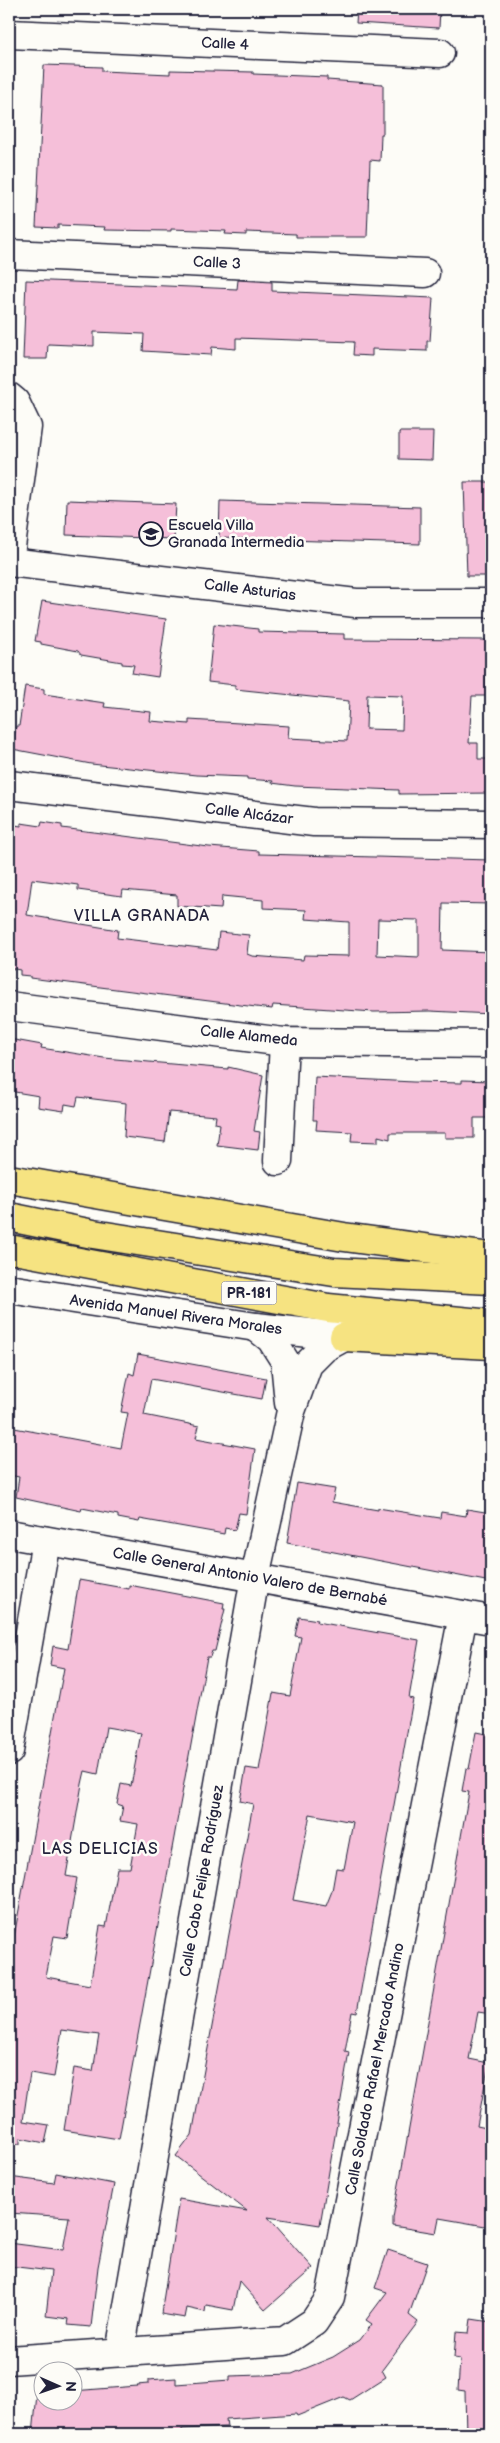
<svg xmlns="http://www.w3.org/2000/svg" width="500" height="2443" font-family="'Balsamiq Sans',sans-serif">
  <rect width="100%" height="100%" fill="#fdfcf7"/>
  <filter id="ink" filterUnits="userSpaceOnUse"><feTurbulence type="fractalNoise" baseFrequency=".02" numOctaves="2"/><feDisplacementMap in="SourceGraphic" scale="10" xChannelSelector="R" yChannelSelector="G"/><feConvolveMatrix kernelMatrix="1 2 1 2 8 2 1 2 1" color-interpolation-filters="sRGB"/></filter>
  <g filter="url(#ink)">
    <!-- building -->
    <g fill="#f5bfd9" stroke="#22223b" fill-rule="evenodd">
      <path d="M357 9H440L439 28 356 23Z"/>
      <path d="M44 65 102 67V71L170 74V70L253 72V74L327 77V80L383 84V134H381L380 161 370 160 367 237H296V234L246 232V235L225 234 226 231 171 229V231L104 230 105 227 58 225V228L36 227Z"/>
      <path d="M26 280 237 289 238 280 272 282V291L433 298 430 341H427V351L372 349V356L353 355 354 342 236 338V349L212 347 211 355 143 351 144 334 94 332V346L48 344 47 359H23Z"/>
      <path d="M399 432H433L432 460 399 459Z"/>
      <path d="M464 482H491V576H467Z"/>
      <path d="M67 500 176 504 174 539 66 535Z"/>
      <path d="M220 501 420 507V544L219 538Z"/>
      <path d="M42 601 166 619 158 677 132 673 134 665 122 664V662L81 655 78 651 41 644V642L35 641Z"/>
      <path d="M214 624 258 629V632L344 634V639L487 640 486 696H472L469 743H478V759H491V793L399 794V790L295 786 272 783 273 781 247 779V777L196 775 91 764 12 749 16 726H19L25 686 44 689V694L105 703 104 707 151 712 150 721 189 724V720L289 726 288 738 347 741 349 701 235 689V685L208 682ZM367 695 403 696 402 730 366 729Z"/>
      <path d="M42 822 62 825V828L209 847 259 851V854L491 860V904L443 903 442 950 491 952V1014L430 1011 374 1012 273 1005 272 1009 256 1007 30 978V976L20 975V970L9 968V824L21 826V823L41 826ZM32 879 78 885V890L122 896 123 890 177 895V906L221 909 222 896 263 900V908L306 910 305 919 349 922V956L304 955 303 960 252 956 247 954 249 935 219 932 217 950 117 938 118 930 27 915ZM378 919 419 920V957L377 955Z"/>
      <path d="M9 1039 42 1045 41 1048 104 1058 228 1069V1067L263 1075 254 1131 260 1132 258 1150 217 1145 220 1124 215 1123 216 1116 169 1112 165 1142 124 1137 126 1103 78 1097 76 1106 65 1104 64 1111 38 1107 39 1096 9 1091Z"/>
      <path d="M315 1077 413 1082 462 1083V1080L491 1081V1118H474V1138H445V1133H390V1139L378 1136V1142L351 1141 352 1132 316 1130 317 1120H313Z"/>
      <path d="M138 1354 266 1378 262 1399 151 1379 144 1415 199 1426 196 1438 255 1449 246 1514 239 1513 235 1530 225 1528 224 1534 140 1519 139 1522 118 1518V1515L82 1508 81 1511 16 1497 19 1477 9 1475V1427L121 1448 128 1413 121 1412 129 1373 134 1375Z"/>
      <path d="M297 1483 335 1489 332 1502 378 1510V1508L440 1518 441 1512 466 1516 467 1509 491 1513V1582L287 1543Z"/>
      <path d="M79 1580 129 1589V1585L224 1603 223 1609H225L215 1651H212L210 1657H207L119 2139 64 2130 74 2068 93 2071 99 2035 62 2030 54 2077 30 2073 23 2121 49 2125 45 2143 20 2138V2144L9 2143V1993L14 1959 10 1958 64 1668 50 1665 53 1646 68 1649ZM106 1727 141 1733 131 1786 121 1784 117 1804 123 1806 120 1821 138 1824 130 1868H117L106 1927 100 1926 90 1985 46 1977 54 1936 67 1938 77 1878 66 1876 82 1784 85 1771 98 1774Z"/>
      <path d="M299 1617 318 1620 317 1622 419 1640 409 1698 413 1699 360 1995 357 2013 352 2012 345 2051 349 2052 320 2225 268 2217 313 2268 265 2310 239 2281 233 2310 206 2305 205 2312 187 2308 185 2318 161 2314 179 2199 247 2211 176 2156 192 2135 253 1804 240 1801 246 1768 259 1770 273 1693 290 1696 301 1637 295 1636ZM310 1814 353 1822 344 1869 336 1868 332 1891 326 1906 293 1900Z"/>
      <path d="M476 1732 491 1735V2014L478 2012 469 2059 489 2063 477 2126 491 2129V2227L439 2218 436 2233 393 2226V2218L469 1792 462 1791 466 1768 469 1769Z"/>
      <path d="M56 2173 114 2184 98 2267 91 2327 68 2325 69 2319 46 2316 51 2271 9 2266V2243L63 2250 69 2217 9 2213V2177L54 2183Z"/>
      <path d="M388 2250 427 2263 409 2315 418 2322 382 2370 386 2377 350 2400 344 2397 297 2416 296 2414 226 2419 227 2427 182 2429V2434H33L37 2394 42 2393V2400H72V2391L138 2386 137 2385 148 2384V2380L176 2378V2384L230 2380V2376L292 2374 333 2357 360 2340 372 2324 366 2320 387 2292 375 2288Z"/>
      <path d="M471 2319 491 2322V2434H466L465 2391 458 2390 460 2359 454 2358 456 2332 469 2333Z"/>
    </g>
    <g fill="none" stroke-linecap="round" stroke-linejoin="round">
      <!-- minor casing -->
      <g stroke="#22223b" stroke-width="31">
        <g id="minor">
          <path d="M9 34 440 53"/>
          <path d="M9 254 425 273"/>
          <path d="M9 397 15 402 27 427 9 562"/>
          <path d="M9 562 356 603H491"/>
          <path d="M9 785 314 822 491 824"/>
          <path d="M9 1006 284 1042 491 1044"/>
          <path d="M278 1161 284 1042"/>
          <path d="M9 1289 256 1327 344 1337"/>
          <path d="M256 1327 271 1339 285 1361 289 1403"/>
          <path d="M9 1534 491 1620"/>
          <path d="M9 1751 46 1541"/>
          <path d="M120 2352 255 1577 291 1411 308 1364 324 1348 344 1337"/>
          <path d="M9 2360 285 2341 314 2322 330 2298 463 1615"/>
        </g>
      </g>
      <!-- highway casing -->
      <g stroke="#22223b" stroke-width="31">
        <g id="highway">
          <path d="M9 1179 344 1237 491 1257"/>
          <path d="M9 1217 93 1234 334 1272 491 1280"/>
          <path d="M9 1249 328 1308 491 1324"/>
          <path d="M344 1337 491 1345"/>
        </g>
      </g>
      <!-- minor -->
      <use href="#minor" stroke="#fdfcf7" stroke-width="28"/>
      <!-- highway -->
      <use href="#highway" stroke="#f6e381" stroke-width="28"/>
    </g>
  </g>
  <!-- icons -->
  <defs>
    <g id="school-ring" transform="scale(1.25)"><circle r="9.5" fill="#fdfcf7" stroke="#22223b" stroke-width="1.5"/><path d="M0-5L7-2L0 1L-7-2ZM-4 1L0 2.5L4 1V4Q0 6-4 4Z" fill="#22223b"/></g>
  </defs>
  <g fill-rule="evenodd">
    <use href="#school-ring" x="151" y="534"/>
  </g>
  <g text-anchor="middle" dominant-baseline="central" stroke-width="5" stroke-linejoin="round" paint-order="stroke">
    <!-- shield labels -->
    <rect fill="#fdfcf7" stroke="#646373" stroke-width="1" x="221.5" y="1281.5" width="55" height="23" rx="4"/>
    <g font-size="14" font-weight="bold" fill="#22223b">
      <text x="249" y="1293">PR-181</text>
    </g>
    <!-- street labels -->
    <g font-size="15" fill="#22223b" stroke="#fdfcf7">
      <text transform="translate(225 44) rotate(3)">Calle 4</text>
      <text transform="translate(217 263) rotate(3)">Calle 3</text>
      <text transform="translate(250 590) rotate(7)">Calle Asturias</text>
      <text transform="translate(249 814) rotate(7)">Calle Alcázar</text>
      <text transform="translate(249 1036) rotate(6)">Calle Alameda</text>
      <text transform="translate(176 1315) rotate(8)">Avenida Manuel Rivera Morales</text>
      <text transform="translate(250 1577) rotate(10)">Calle General Antonio Valero de Bernabé</text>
      <text transform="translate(202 1881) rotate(-80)">Calle Cabo Felipe Rodríguez</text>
      <text transform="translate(375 2069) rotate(-79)">Calle Soldado Rafael Mercado Andino</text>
    </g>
    <!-- poi labels -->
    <g font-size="15" fill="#22223b" stroke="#fdfcf7" text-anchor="start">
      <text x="168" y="525">Escuela Villa<tspan x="168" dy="17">Granada Intermedia</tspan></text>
    </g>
    <!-- neighbourhood labels -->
    <g font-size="16" letter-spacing="1" fill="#22223b" stroke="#fdfcf7">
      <text x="142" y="916">VILLA GRANADA</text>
      <text x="100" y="1849">LAS DELICIAS</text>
    </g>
  </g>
  <!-- margin -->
  <rect width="500" height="2443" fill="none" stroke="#fdfcf7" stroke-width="30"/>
  <rect x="15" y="15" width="470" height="2413" fill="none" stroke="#22223b" stroke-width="2" filter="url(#ink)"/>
  <!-- north arrow -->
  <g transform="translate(58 2386) rotate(92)"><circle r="24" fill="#fdfcf7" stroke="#a5a5ac"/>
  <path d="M0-4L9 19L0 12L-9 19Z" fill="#22223b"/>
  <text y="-8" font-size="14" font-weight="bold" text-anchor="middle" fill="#22223b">N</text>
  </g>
</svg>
